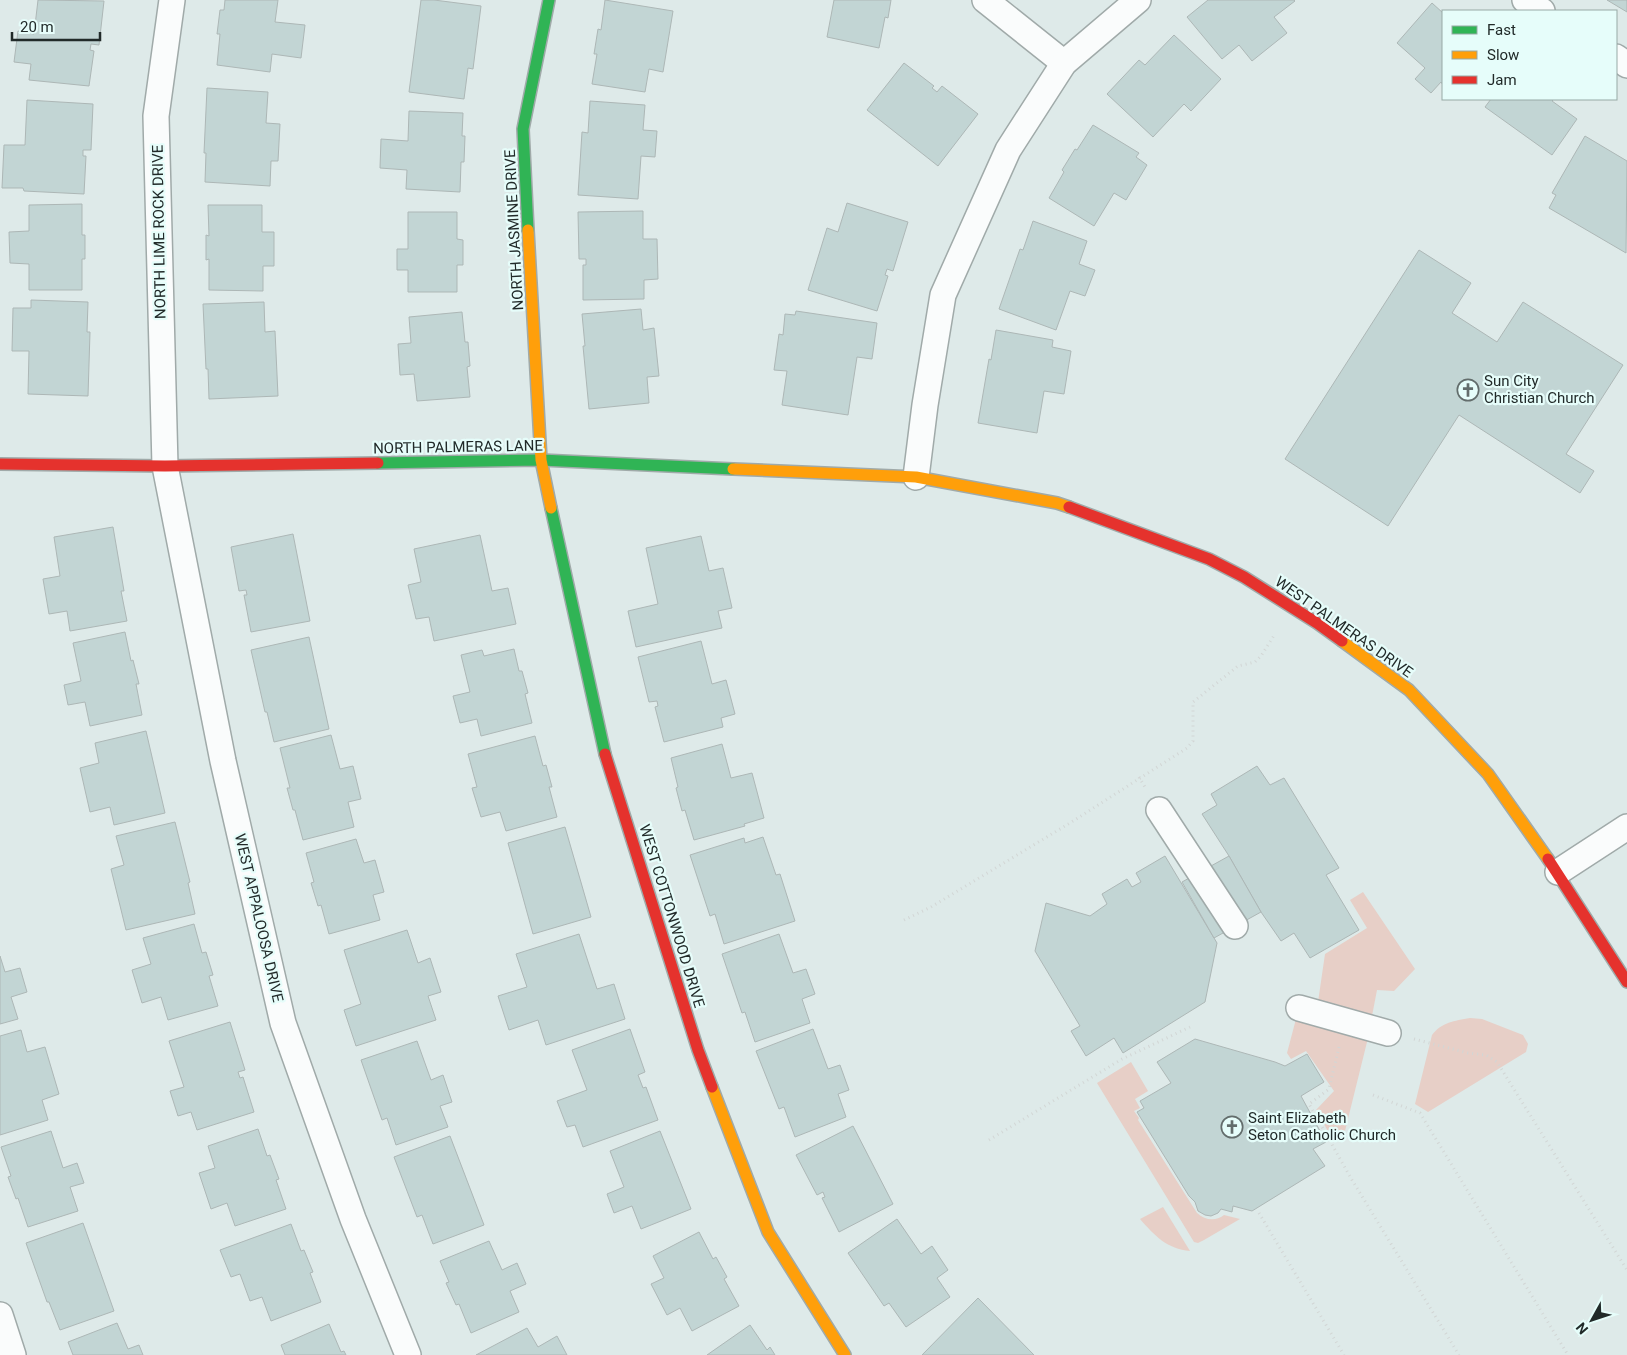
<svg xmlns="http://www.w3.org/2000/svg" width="1627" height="1355" font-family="Roboto,sans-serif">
  <rect width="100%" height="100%" fill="#deeae9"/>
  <!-- green -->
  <g fill="#e7cfc7">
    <path d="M1363 892 1415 969 1394 991 1377 990 1372 1016 1318 1002 1325 954 1367 928 1350 900Z"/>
    <path d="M1470 1018 1482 1019 1523 1035 1528 1044 1526 1052 1428 1112 1415 1104 1432 1035C1442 1022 1454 1021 1470 1018Z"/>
    <path d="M1296 1019 1368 1038 1344 1135 1333 1140 1316 1110 1334 1091 1306 1051 1291 1059 1287 1053Z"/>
    <path d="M1131 1062 1148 1091 1135 1099 1140 1108 1134 1111 1139 1118 1138 1120 1197 1213C1205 1220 1215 1222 1224 1215L1240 1219 1204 1240 1198 1243 1194 1242 1097 1083Z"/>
    <path d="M1163 1207 1190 1251C1167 1249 1155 1236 1140 1219Z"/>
  </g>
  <!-- building -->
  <g fill="#c2d5d4" stroke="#adb7b6">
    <path d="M38 0 104 1 99 45 91 44 90 50 94 51 89 86 29 80 31 64 14 62 18 31 34 34Z"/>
    <path d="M225 0H278L275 22 305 25 301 58 272 54 270 72 217 65 220 34H217L220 10H224Z"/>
    <path d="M421 0H434L481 6 473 69 468 68 464 99 409 92Z"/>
    <path d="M605 0 673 11 663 72 649 69 645 92 592 84 597 54H594L598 29 601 30Z"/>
    <path d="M834 0H891L888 18 885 17 879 48 827 37Z"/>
    <path d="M1208 0H1294L1295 1 1274 17 1287 33 1252 61 1239 45 1222 59 1187 17Z"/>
    <path d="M1607 0H1627V12Z"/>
    <path d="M1432 3 1443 13V85L1441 82 1431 93 1415 79 1425 68 1397 43Z"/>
    <path d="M1174 35 1221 79 1191 111 1184 104 1153 137 1107 94 1139 60 1145 65Z"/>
    <path d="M904 63 934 86 932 88 937 92 942 86 978 114 938 166 867 110Z"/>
    <path d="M207 88 268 92 266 123 280 124 278 161H271L270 186 205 182 206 153H204Z"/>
    <path d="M1491 99H1554L1552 101 1577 119 1552 155 1485 107Z"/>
    <path d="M27 100 93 104 91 150H83V156H86L84 194 24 191 23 188H2L4 145H25Z"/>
    <path d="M590 101 645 105 643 130 657 131 655 157 641 156 638 199 578 195 582 132 588 133Z"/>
    <path d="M409 111 463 113 462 136H465L464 162H461L460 192 406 189 407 170 380 168 381 139 408 141Z"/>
    <path d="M1093 125 1139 153 1136 157 1147 165 1126 200 1114 193 1094 226 1049 198 1064 172 1062 170 1075 149 1077 150Z"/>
    <path d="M1585 136 1627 161 1626 253 1549 208 1556 195 1552 193Z"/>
    <path d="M847 203 908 222 893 271 887 269 885 275 888 276 877 311 808 290 827 228 838 232Z"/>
    <path d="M82 204V235H85V259H82V290H29V264L10 263 9 232 29 231V205Z"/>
    <path d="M208 205H262V232H274V266H263V291L209 290V259L206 260V235L209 236Z"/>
    <path d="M643 211V239H657L658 279 644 280V299L583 300V265H586V259H579L578 212Z"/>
    <path d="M408 212H457V239L463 240V265H457V292H408V270H397V249H408Z"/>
    <path d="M1033 221 1087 241 1079 264 1095 270 1085 296 1070 291 1056 330 999 309 1020 249 1023 250Z"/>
    <path d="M1419 250 1471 283 1452 313 1497 342 1523 302 1623 365 1566 454 1594 471 1580 493 1459 415 1388 526 1285 459Z"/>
    <path d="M31 300 88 302 87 332H90L88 396 28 394 29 351H12L13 308H31Z"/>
    <path d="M264 302 265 332 275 331 278 396 209 399 208 369H206L203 304Z"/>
    <path d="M641 309 643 330 654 328 659 376 647 377 649 403 589 409 583 346H585L582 314Z"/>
    <path d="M796 311 877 323 872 359 857 357 848 415 782 405 787 371 774 370 779 334 783 335 785 314 795 315Z"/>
    <path d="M462 312 465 342H468L470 366 467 367 470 397 417 401 414 374 400 375 398 344 411 343 409 317Z"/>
    <path d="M996 330 1053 340 1052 347 1071 351 1064 394 1044 391 1037 433 978 423 989 359 991 360Z"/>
    <path d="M113 527 124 591H121L127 621 70 631 67 611 49 614 43 579 60 576 54 537Z"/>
    <path d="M293 534 310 621 251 632 244 595H247L246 590 239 591 231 547Z"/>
    <path d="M480 535 492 591 508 588 516 624 434 641 429 617 416 619 408 585 421 582 414 549Z"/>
    <path d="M701 536 709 571 723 568 732 608 718 611 722 628 636 647 628 611 658 604 646 548Z"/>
    <path d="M125 632 131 661 133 660 139 684H136L142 715 90 726 85 702 68 705 64 685 81 681 73 643Z"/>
    <path d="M309 637 329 729 274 742 267 712H265L251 650Z"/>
    <path d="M701 641 712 684 726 680 735 714 721 718 723 727 664 742 655 707 658 706 657 701 649 702 638 657Z"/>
    <path d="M514 649 519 671H522L528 693 525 694 532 723 481 736 477 719 460 723 453 696 470 692 461 655 482 650 484 656Z"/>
    <path d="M146 731 165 813 114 825 110 807 90 812 80 768 99 763 95 743Z"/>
    <path d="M331 735 340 769 353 766 361 799 348 802 354 827 303 840 295 810H293L287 788H290L280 748Z"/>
    <path d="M535 736 543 766 546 765 552 787H549L557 817 506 831 500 812 481 817 472 788 477 787 468 754Z"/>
    <path d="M722 744 731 778 752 773 764 818 744 824 745 826 694 840 685 810 682 811 676 788 678 787 671 758Z"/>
    <path d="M1257 766 1270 785 1284 778 1339 868 1326 875 1359 930 1310 958 1294 933 1281 941 1261 912 1229 856 1202 814 1217 805 1211 794Z"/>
    <path d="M175 822 190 882 188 883 195 914 126 930 111 869 124 865 116 836Z"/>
    <path d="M565 827 591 917 533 934 508 843Z"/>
    <path d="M763 837 776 875 780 874 795 921 724 944 715 914 710 916 690 855 744 838 745 843Z"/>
    <path d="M356 839 364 863 375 860 384 892 373 895 380 920 329 934 321 905 318 906 311 883 314 882 306 853Z"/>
    <path d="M1165 856 1217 943 1205 1002 1123 1053 1114 1038 1086 1056 1071 1031 1080 1026 1035 951 1046 903 1090 916 1107 904 1102 894 1127 879 1132 887 1141 882 1136 873Z"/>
    <path d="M1229 856 1261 912 1214 938 1182 882Z"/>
    <path d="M194 924 202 953 206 952 213 975 209 976 218 1006 168 1020 161 997 142 1003 132 970 151 964 143 938Z"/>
    <path d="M407 930 418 963 430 958 441 992 428 996 436 1020 356 1046 344 1010 361 1004 344 950Z"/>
    <path d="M579 934 597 989 614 984 625 1019 546 1045 538 1020 509 1030 498 996 527 987 516 954Z"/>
    <path d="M779 934 793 973 806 969 815 994 802 999 810 1023 755 1042 745 1012 742 1013 722 954Z"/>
    <path d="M0 956 5 972 20 968 27 992 11 997 18 1019 0 1024Z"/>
    <path d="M230 1022 245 1070 238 1072 240 1078 243 1077 254 1112 197 1130 191 1112 178 1116 170 1091 184 1087 169 1041Z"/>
    <path d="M630 1029 645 1072 638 1075 643 1088 646 1087 658 1120 583 1147 575 1125 567 1127 557 1101 587 1090 572 1050Z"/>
    <path d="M813 1029 828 1069 840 1065 849 1090 838 1094 846 1117 795 1137 784 1107 779 1109 756 1051Z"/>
    <path d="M21 1030 27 1052 45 1047 59 1094 42 1100 48 1120 0 1135V1036Z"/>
    <path d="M1195 1039 1275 1062 1285 1066 1307 1054 1324 1082 1301 1096 1326 1142 1313 1149 1325 1166 1252 1211 1233 1206 1232 1212 1221 1209 1218 1213 1211 1216 1205 1215 1198 1211 1195 1202 1189 1196 1137 1112 1144 1108 1140 1101 1171 1083 1157 1062Z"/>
    <path d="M417 1041 431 1080 443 1075 452 1102 440 1106 448 1127 396 1145 387 1118 382 1120 361 1060Z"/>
    <path d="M853 1126 893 1204 839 1232 822 1198 825 1197 823 1192 817 1195 796 1155Z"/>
    <path d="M258 1129 267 1156 270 1155 279 1179 276 1180 286 1209 235 1226 227 1203 211 1209 199 1173 215 1168 208 1146Z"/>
    <path d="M51 1131 63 1168 77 1163 84 1183 70 1187 78 1211 28 1227 18 1198 16 1199 8 1177 11 1176 1 1147Z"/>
    <path d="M660 1131 691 1209 641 1229 632 1206 614 1213 607 1194 624 1187 610 1151Z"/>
    <path d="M450 1136 484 1225 433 1244 422 1215 417 1217 394 1157Z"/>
    <path d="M897 1219 921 1254 932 1246 948 1270 937 1278 950 1297 906 1327 889 1303 884 1306 848 1253Z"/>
    <path d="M83 1223 114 1311 60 1330 49 1302H47L26 1243Z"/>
    <path d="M291 1224 301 1251 304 1250 313 1272 310 1273 321 1302 271 1321 262 1297 250 1301 240 1274 231 1277 220 1250Z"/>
    <path d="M699 1232 713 1259 716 1257 727 1277 724 1279 739 1306 692 1331 680 1308 667 1315 651 1284 664 1278 653 1256Z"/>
    <path d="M489 1241 502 1270 517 1263 526 1284 510 1291 519 1312 471 1333 459 1304 456 1305 446 1283 449 1282 440 1261Z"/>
    <path d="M978 1298 1034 1355H922Z"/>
    <path d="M117 1323 128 1349 139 1345 143 1355H73L68 1342Z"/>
    <path d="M329 1324 341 1352 344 1351 346 1355H285L281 1345Z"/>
    <path d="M750 1325 767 1350 770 1347 775 1355H707Z"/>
    <path d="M527 1328 538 1347 557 1336 567 1355H476Z"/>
  </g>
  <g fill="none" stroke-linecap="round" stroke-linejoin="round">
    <!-- street casing -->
    <g stroke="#a0aaa9" stroke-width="28">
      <g id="street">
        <path d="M172 0 156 116 165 466 223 761 283 1023 353 1219 408 1355"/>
        <path d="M985 0 1064 63"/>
        <path d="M1525 0 1542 11"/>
        <path d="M1616 57 1627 65"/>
        <path d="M916 477 925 405 943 295 1008 150 1064 63 1138 0"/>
        <path d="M1159 810 1235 926"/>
        <path d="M1558 872 1627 827"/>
        <path d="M1299 1008 1388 1033"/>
        <path d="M0 1315 13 1355"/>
      </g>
    </g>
    <!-- fast casing -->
    <g stroke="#a0aaa9" stroke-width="14">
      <g id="fast">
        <path d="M528 230 523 129 549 0"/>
        <path d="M378 463 541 460 733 469"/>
        <path d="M551 508 605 754"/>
      </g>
    </g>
    <!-- slow casing -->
    <g stroke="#a0aaa9" stroke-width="14">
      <g id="slow">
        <path d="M528 230 541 460 551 508"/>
        <path d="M733 469 916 477 1057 503 1069 507"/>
        <path d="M1342 641 1409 690 1488 774 1548 859"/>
        <path d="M712 1087 768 1232 845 1355"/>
      </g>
    </g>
    <!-- jam casing -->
    <g stroke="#a0aaa9" stroke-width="14">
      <g id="jam">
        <path d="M0 464 165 466 378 463"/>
        <path d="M1069 507 1209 559 1244 577 1317 623 1342 641"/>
        <path d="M605 754 698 1050 712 1087"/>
        <path d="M1548 859 1627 982"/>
      </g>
    </g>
    <!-- path -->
    <g stroke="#d2d6d5" stroke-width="3" stroke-dasharray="1 4" stroke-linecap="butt">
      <path d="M1139 777 1145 787"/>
      <path d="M904 920 931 907 1070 823 1187 748 1193 741V702L1238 666 1255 662 1261 656 1275 634"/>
      <path d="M1414 1039 1468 1053 1486 1055 1497 1062 1627 1270"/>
      <path d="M1339 1047 1329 1089 1309 1104 1352 1180 1459 1355"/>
      <path d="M1373 1095 1420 1113 1568 1355"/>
      <path d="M989 1140 1122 1059 1190 1027"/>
      <path d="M1259 1213 1344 1355"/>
    </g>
    <!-- street -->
    <use href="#street" stroke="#fafcfc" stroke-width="25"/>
    <!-- fast -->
    <use href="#fast" stroke="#30b455" stroke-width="11"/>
    <!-- slow -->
    <use href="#slow" stroke="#ff9f0a" stroke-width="11"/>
    <!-- jam -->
    <use href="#jam" stroke="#e5322d" stroke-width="11"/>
  </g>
  <!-- icons -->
  <defs>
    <g id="church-ring" transform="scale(1.125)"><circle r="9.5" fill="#e6fdfa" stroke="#636d6c" stroke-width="1.5"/><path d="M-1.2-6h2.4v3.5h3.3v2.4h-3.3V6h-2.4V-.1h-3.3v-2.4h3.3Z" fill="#636d6c"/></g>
  </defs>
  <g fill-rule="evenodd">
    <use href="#church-ring" x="1468" y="390"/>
    <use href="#church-ring" x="1232" y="1127"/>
  </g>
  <g text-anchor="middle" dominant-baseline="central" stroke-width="4.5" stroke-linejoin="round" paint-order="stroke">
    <!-- street labels -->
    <g font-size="15" fill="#212a29" stroke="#e6fdfa">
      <text transform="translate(514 230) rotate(-93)">NORTH JASMINE DRIVE</text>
      <text transform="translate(159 232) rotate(-91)">NORTH LIME ROCK DRIVE</text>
      <text transform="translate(458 447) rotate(-1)">NORTH PALMERAS LANE</text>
      <text transform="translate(1344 627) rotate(35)">WEST PALMERAS DRIVE</text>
      <text transform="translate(672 916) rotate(73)">WEST COTTONWOOD DRIVE</text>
      <text transform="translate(259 918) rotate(77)">WEST APPALOOSA DRIVE</text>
    </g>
    <!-- poi labels -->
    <g font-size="15" fill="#212a29" stroke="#e6fdfa" text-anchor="start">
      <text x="1484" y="381">Sun City<tspan x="1484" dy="17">Christian Church</tspan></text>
      <text x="1248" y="1118">Saint Elizabeth<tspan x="1248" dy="17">Seton Catholic Church</tspan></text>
    </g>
  </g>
  <!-- legend -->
  <rect x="1442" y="10" width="175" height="90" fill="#e6fdfa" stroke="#97a9a6"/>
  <rect x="1452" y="26" width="25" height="8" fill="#30b455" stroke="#97a9a6"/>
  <text x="1487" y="35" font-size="15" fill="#212a29">Fast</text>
  <rect x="1452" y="51" width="25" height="8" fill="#ff9f0a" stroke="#97a9a6"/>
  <text x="1487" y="60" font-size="15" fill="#212a29">Slow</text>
  <rect x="1452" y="76" width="25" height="8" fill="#e5322d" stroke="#97a9a6"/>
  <text x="1487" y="85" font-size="15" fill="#212a29">Jam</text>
  <!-- north arrow -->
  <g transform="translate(1592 1320) rotate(230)" stroke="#e6fdfa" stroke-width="4" paint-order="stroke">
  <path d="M0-4L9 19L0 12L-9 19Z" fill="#212a29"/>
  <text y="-8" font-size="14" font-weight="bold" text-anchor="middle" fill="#212a29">N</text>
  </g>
  <!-- scale -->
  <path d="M12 32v8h88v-8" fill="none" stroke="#212a29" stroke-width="2.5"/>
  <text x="20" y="32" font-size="15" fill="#212a29" stroke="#e6fdfa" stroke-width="4" paint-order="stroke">20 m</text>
</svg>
